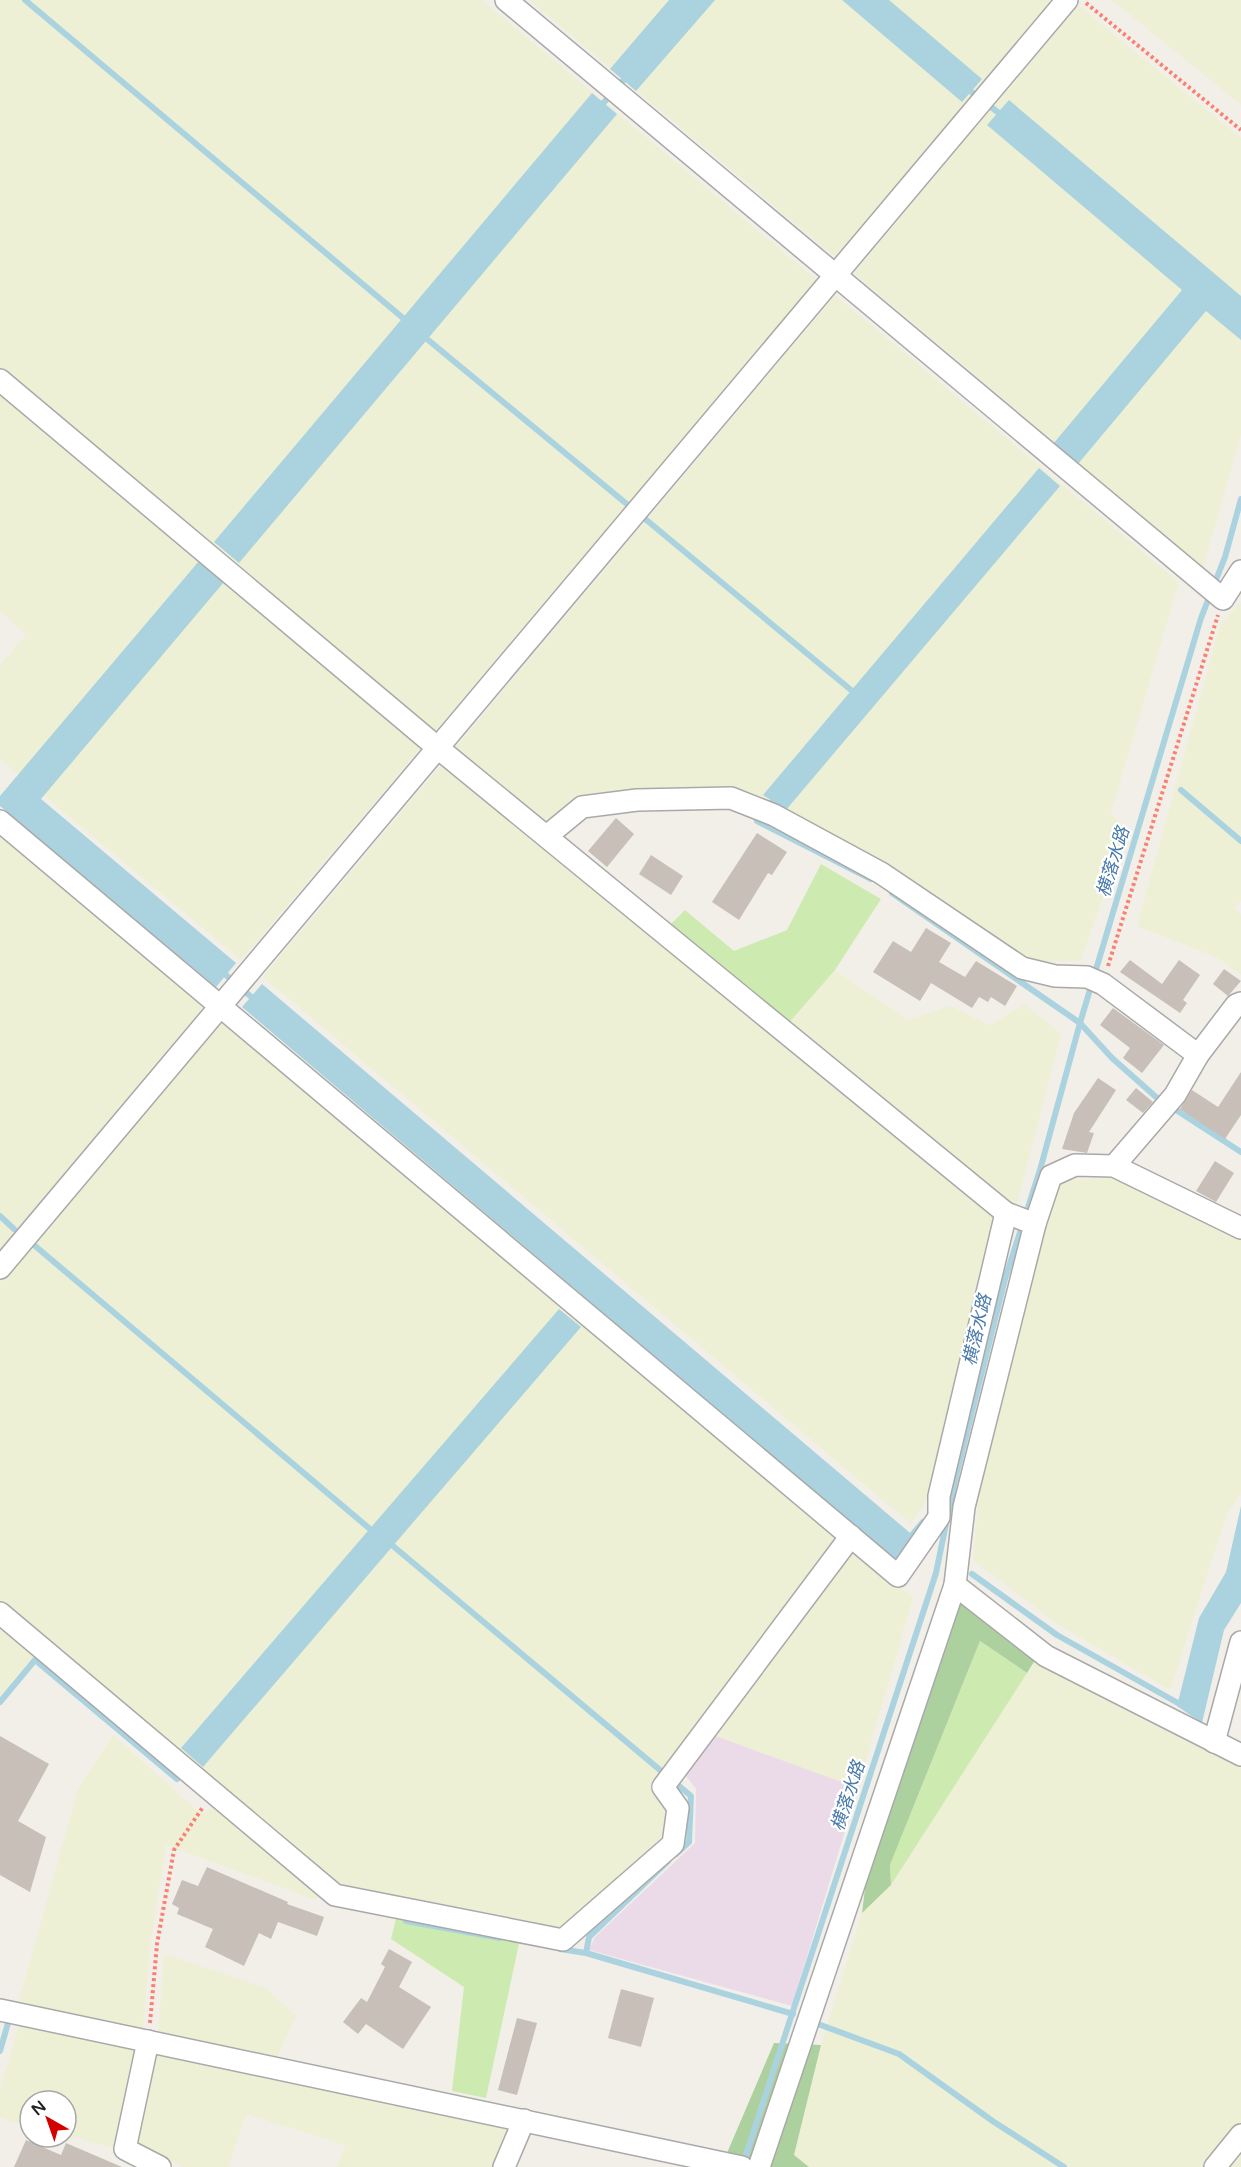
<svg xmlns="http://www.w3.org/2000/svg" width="1241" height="2167" font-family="'Varela Round','Noto Sans JP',sans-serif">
  <rect width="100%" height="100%" fill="#f2efe9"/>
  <!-- industrial -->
  <path fill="#ebdbe8" d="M713 1734 858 1788 792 2006 589 1950 595 1937 695 1843 696 1789 683 1772Z"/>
  <!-- farmland -->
  <g fill="#eef0d5">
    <path d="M0 0H482L817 280 241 960 0 759V665L26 635 0 611Z"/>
    <path d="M529 0H1054L836 258Z"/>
    <path d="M1112 0H1241V105Z"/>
    <path d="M1078 5 1241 138V435L1203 568 854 273Z"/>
    <path d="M835 295 1179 582 1111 813 1126 830 1081 961 1026 962 733 792 631 793 537 832 787 1025 835 970 908 1020 950 1006 990 1025 1025 1004 1061 1034 1018 1201 997 1216 928 1498 911 1524 263 977Z"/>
    <path d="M1241 602V901L1234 907 1241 915V975L1218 958 1137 926 1220 625Z"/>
    <path d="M0 832 206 1004 0 1249Z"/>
    <path d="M223 1018 913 1598 858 1788 713 1735 663 1797 671 1806 667 1839 561 1933 337 1886 45 1643 0 1696V1283Z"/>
    <path d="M1122 1177 1241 1236V1495L1228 1511 1170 1690 1057 1624 973 1560 981 1475 1058 1181Z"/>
    <path d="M1035 1660 1241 1763V2167H809L794 2155 821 2045 862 1913 891 1885Z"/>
    <path d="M113 1735 201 1814 217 1806 321 1893 316 1900 166 1845 150 1946 143 2030 18 2004 78 1789Z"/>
    <path d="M164 1954 266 1988 296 2016 276 2059 158 2032Z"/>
    <path d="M19 2026 515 2126 496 2167H337L345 2145 246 2114 229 2167H183L133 2141 116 2149 66 2135V2101H30V2126L0 2118V2089Z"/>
  </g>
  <!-- grass -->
  <g fill="#cdebb0">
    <path d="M821 864 881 899 835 970 787 1025 669 926 685 910 734 951 787 930Z"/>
    <path d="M980 1641 1027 1673 891 1885 890 1865Z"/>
    <path d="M397 1915 520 1939 486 2098 452 2091 464 1987 391 1939Z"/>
  </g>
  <!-- forest -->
  <g fill="#add19e">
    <path d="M959 1597 1035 1660 1027 1673 980 1641 890 1865 891 1885 862 1913 866 1880Z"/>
    <path d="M774 2043 821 2045 794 2155 809 2167H721Z"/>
  </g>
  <!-- water -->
  <g fill="#aad3df">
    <path d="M669 0H715L636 91 610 69Z"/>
    <path d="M842 0H889L982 79 962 102Z"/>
    <path d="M592 93 617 114 239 563 214 542Z"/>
    <path d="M1009 100 1241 296V340L1206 311 1078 464 1053 444 1182 290 987 125Z"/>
    <path d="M1039 468 1060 486 786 810 763 795Z"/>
    <path d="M199 561 224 582 41 799 236 963 216 987 0 806V796Z"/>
    <path d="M262 984 916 1538 896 1561 242 1007Z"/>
    <path d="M559 1309 581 1327 203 1767 181 1748Z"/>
    <path d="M1241 1506V1603L1224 1630 1202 1723 1177 1706 1199 1618 1226 1572Z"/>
  </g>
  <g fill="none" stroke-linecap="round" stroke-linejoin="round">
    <!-- stream -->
    <g stroke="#aad3df" stroke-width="6">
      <path d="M25 0 403 318"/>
      <path d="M965 87 1004 117"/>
      <path d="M599 108 628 75"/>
      <path d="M427 339 628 505"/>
      <path d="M644 518 851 690"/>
      <path d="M1181 790 1241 841"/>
      <path d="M778 795 757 821 871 879"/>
      <path d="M892 893 1080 1023 1112 1058 1156 1097 1241 1152"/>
      <path d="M220 970 256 1001"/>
      <path d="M0 1216 14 1229"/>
      <path d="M34 1245 370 1529"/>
      <path d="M912 1535 923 1522"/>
      <path d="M393 1546 691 1796 689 1842 676 1854"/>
      <path d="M972 1574 1057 1635 1185 1707"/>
      <path d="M0 1702 35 1660 177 1779"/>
      <path d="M668 1861 589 1937 586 1953 793 2014"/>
      <path d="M406 1921 500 1938"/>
      <path d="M560 1949 586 1953"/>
      <path d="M818 2024 899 2054 994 2122 1064 2167"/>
      <path d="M0 2051 8 2023"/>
      <path d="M743 2164 936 1573 955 1480 1005 1279 1040 1170 1080 1023 1201 618 1225 557 1241 499"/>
    </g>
  </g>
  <!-- building -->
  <g fill="#c7bfb8">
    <path d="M616 818 634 834 607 867 588 851Z"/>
    <path d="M757 833 787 852 772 875 768 873 739 920 712 902Z"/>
    <path d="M651 855 683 876 671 895 639 874Z"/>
    <path d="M926 928 951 943 939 962 965 977 976 961 1017 986 1005 1006 991 997 988 1002 979 997 972 1008 931 983 920 1001 873 972 893 941 911 952Z"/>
    <path d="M1130 960 1162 984 1179 960 1200 975 1183 1000 1187 1003 1180 1013 1120 972Z"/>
    <path d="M1224 969 1241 981 1228 996 1213 984Z"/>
    <path d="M1113 1008 1164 1045 1142 1073 1123 1058 1130 1048 1100 1025Z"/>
    <path d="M1241 1072V1115L1225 1139 1180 1109 1192 1090 1218 1107Z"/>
    <path d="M1098 1078 1116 1090 1089 1132 1094 1133 1087 1153 1062 1149 1074 1113Z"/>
    <path d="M1136 1088 1153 1102 1143 1113 1126 1100Z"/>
    <path d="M1215 1161 1234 1173 1216 1202 1196 1191Z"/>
    <path d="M0 1736 49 1764 18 1821 46 1837 30 1892 0 1875Z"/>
    <path d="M207 1867 288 1902 287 1904 324 1917 317 1936 278 1922 271 1939 259 1933 244 1966 205 1947 213 1929 177 1914 179 1908 172 1904 182 1880 198 1886Z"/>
    <path d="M389 1949 412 1962 399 1987 431 2007 403 2049 366 2024 358 2034 343 2022 361 1998 367 2002 385 1967 381 1964Z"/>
    <path d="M621 1989 654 1998 641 2047 608 2038Z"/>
    <path d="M517 2018 537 2023 517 2095 498 2090Z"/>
    <path d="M26 2140 61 2155 66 2143 122 2167H14Z"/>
  </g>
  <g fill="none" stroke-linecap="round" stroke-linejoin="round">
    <!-- street casing -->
    <g stroke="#a9a9a9" stroke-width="24">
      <g id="street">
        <path d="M506 0 1223 599 1241 571"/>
        <path d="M0 380 438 748 1006 1213 1035 1224"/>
        <path d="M0 821 898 1576 939 1517V1496L1006 1213"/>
        <path d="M548 835 582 807 637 800 731 798 774 815 881 873 1022 968 1055 976 1087 977 1103 984 1198 1055"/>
        <path d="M1114 1166 1175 1095 1198 1055 1236 1005 1241 1003"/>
        <path d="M0 1268 1067 0"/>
        <path d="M955 1585 1046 1656 1241 1755"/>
        <path d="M0 1613 335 1895 563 1940 673 1844 678 1808 663 1787 851 1536"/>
        <path d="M1214 1742 1241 1642"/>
        <path d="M0 2010 742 2167"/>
        <path d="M148 2041 125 2149 160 2167"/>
        <path d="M504 2167 524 2120"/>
        <path d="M759 2167 955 1585 964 1507 1035 1224 1051 1176 1075 1165 1114 1166 1241 1228"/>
        <path d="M1215 2167 1241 2135"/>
      </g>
    </g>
    <!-- path -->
    <g stroke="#fa8072" stroke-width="4" stroke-dasharray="3 3" stroke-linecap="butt">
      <path d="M1086 3 1241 130"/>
      <path d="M1108 966 1218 615"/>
      <path d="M150 2023 157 1944 174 1850 203 1807"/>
    </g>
    <!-- street -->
    <use href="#street" stroke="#fff" stroke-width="21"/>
  </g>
  <g text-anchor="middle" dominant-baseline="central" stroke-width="4.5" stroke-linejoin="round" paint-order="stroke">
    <!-- water labels -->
    <g font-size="18" font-style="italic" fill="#4a7aab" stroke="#fff">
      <text transform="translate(1113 862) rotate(-73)">横落水路</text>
      <text transform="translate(977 1330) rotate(-77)">横落水路</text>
      <text transform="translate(848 1796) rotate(-72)">横落水路</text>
    </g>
  </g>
  <!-- north arrow -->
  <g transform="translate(48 2119) rotate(320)"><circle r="28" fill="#ffffff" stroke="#a7a7a7" stroke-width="1.5"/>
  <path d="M0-4.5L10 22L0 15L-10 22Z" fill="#d40000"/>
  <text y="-9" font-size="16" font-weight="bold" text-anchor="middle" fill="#222222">N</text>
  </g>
</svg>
